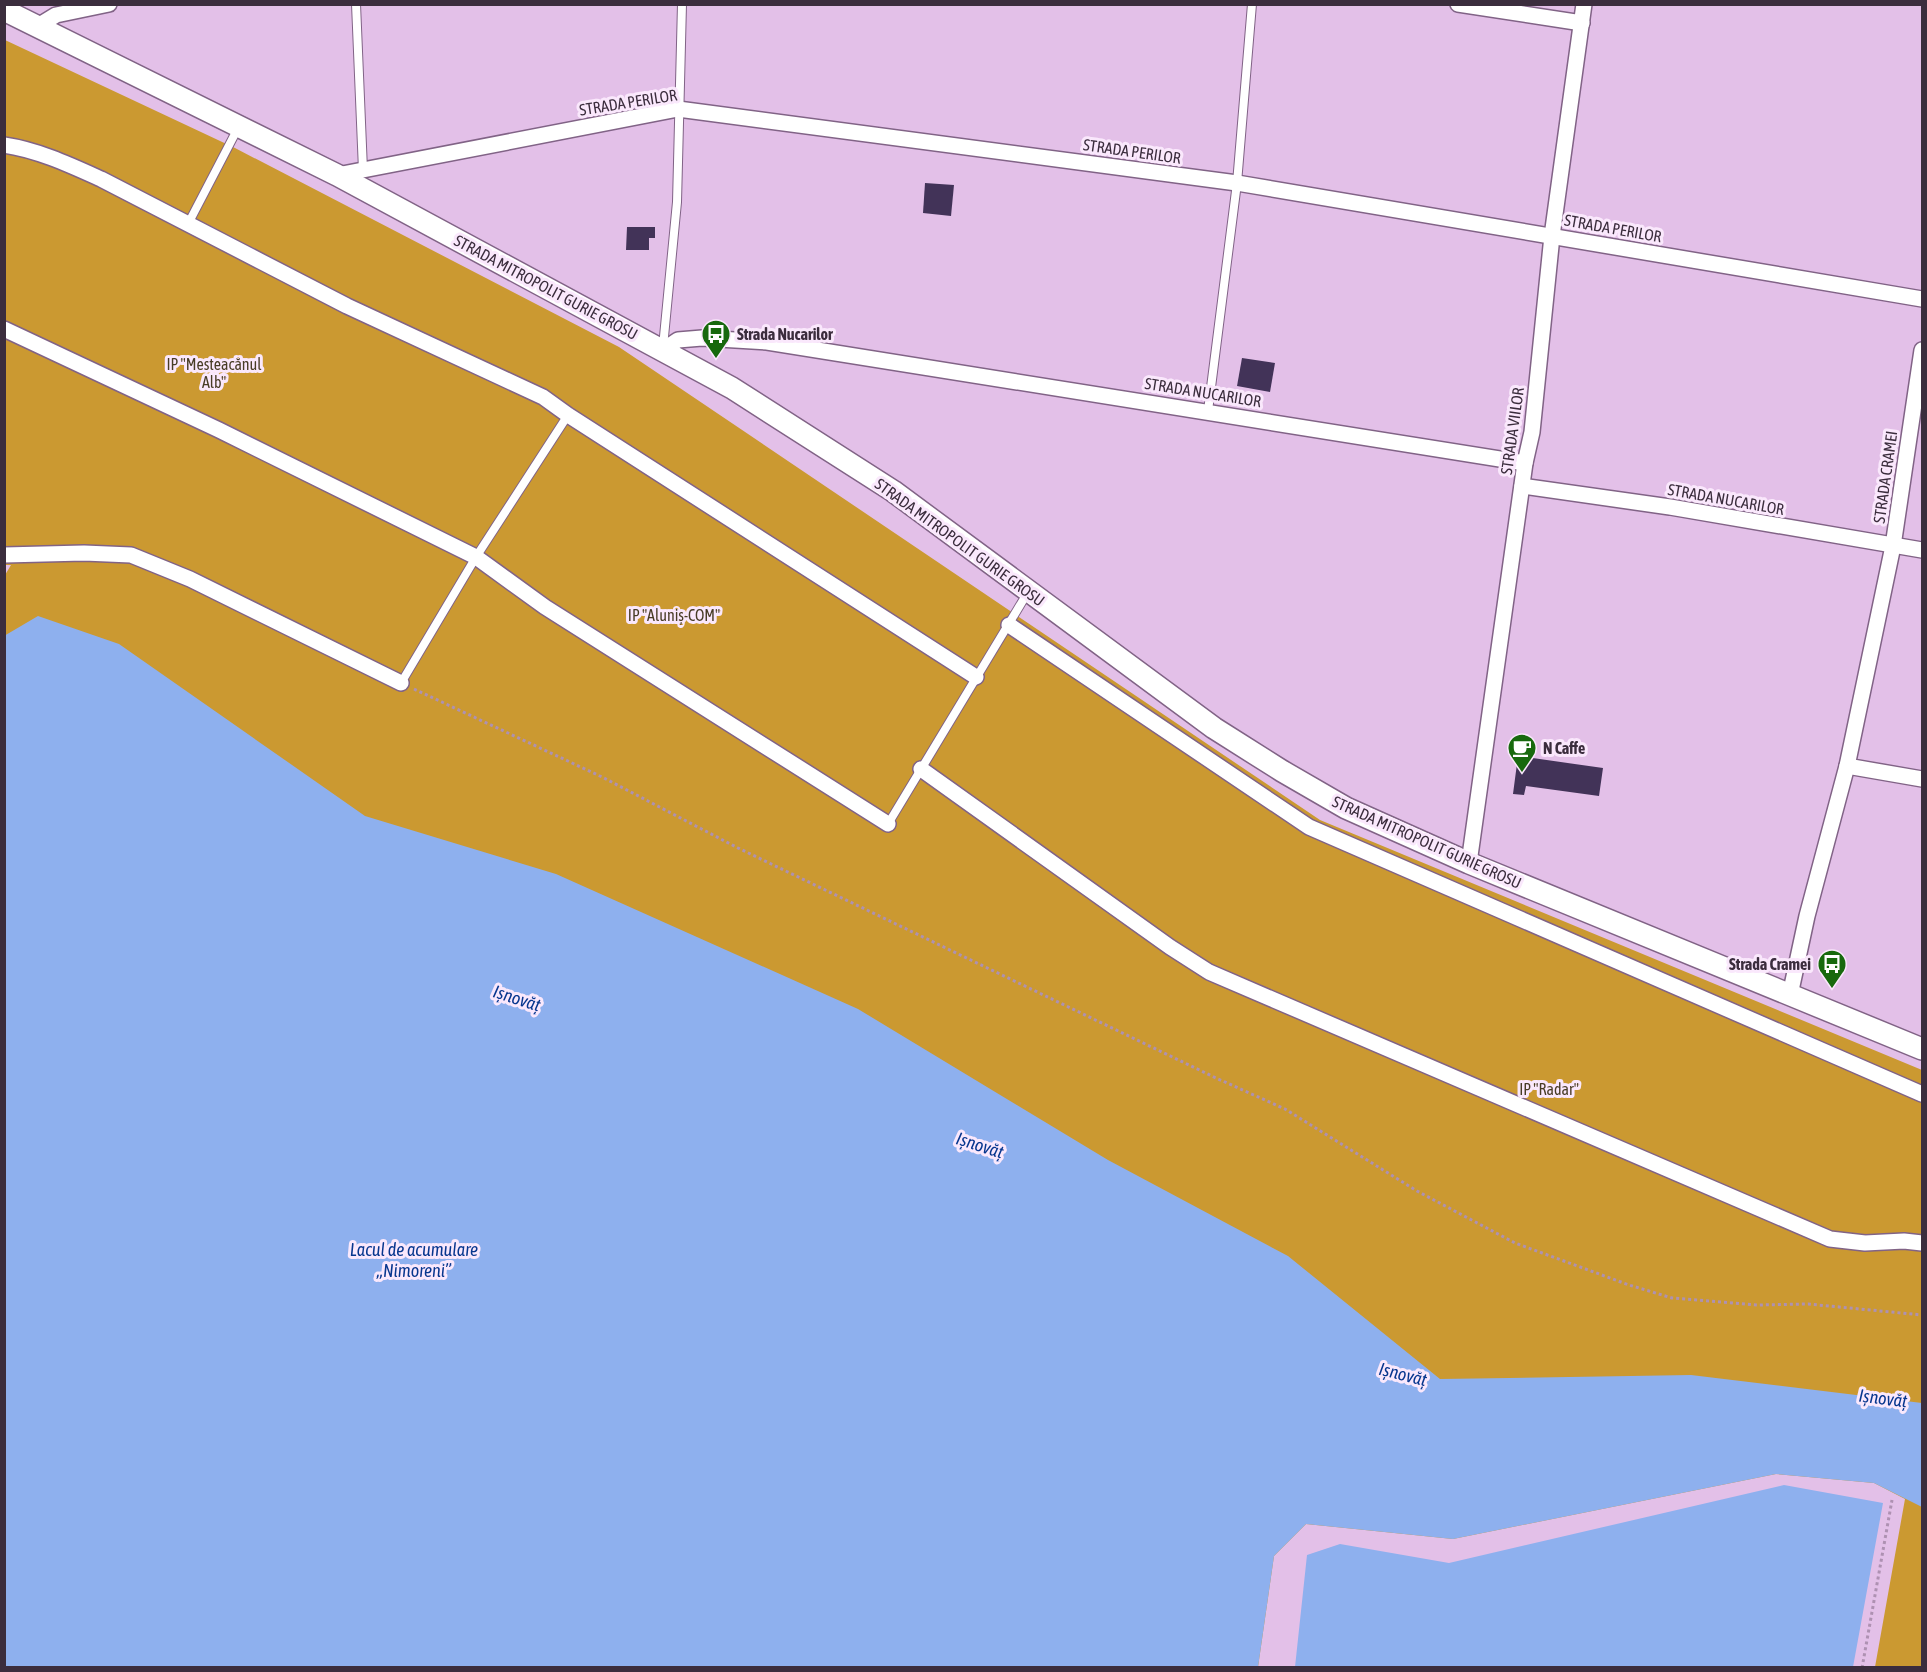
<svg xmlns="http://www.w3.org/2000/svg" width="1927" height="1672" font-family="'Asap Condensed',sans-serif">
  <rect width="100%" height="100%" fill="#e3c0e8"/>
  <!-- green -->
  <path fill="#cb9931" d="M5 40 235 148 619 347 1320 820 1922 1070V1667H1875L1905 1499 1874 1483 1776 1474 1453 1539 1306 1524 1274 1556 1258 1667 5 652V575L11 565H4Z"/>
  <!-- water -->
  <g fill="#8eb0ee">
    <path d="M38 616 119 644 365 816 556 874 858 1009 1108 1160 1288 1256 1440 1379 1691 1375 1922 1403V1507L1874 1483 1776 1474 1453 1539 1306 1524 1274 1556 1258 1667H5L4 636Z"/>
    <path d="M1784 1485 1883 1503 1853 1667H1295L1307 1555 1340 1544 1449 1563Z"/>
  </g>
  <!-- building -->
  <g fill="#423358">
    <path d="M925 183 954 185 951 216 923 213Z"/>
    <path d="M627 227H655V238H649V250H626Z"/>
    <path d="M1242 358 1275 363 1270 392 1237 386Z"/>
    <path d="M1518 756 1603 768 1599 796 1526 786 1524 795 1513 794Z"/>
  </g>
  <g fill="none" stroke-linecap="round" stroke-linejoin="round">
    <!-- lane casing -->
    <g stroke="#816386" stroke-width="10">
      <g id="lane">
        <path d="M356 4 363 170"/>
        <path d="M188 224 238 128"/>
        <path d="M663 347 677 202 682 4"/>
        <path d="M1208 411 1237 183 1252 4"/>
        <path d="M401 683 476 557 568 415"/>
        <path d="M888 824 1028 592"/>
      </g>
    </g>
    <!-- street casing -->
    <g stroke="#816386" stroke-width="18">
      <g id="street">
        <path d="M1458 4 1582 23"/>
        <path d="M38 26 56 15 109 4"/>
        <path d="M4 145C38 150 70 165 101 179L347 306 543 397 568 415 976 677"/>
        <path d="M337 175 678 109 1237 183 1922 299"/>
        <path d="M4 329 219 430 476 557 545 607 888 824"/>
        <path d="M663 350 678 340 702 338 767 342 1525 463"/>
        <path d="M1522 486 1670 507 1922 550"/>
        <path d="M4 555 84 553 131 555 190 579 401 683"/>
        <path d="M1009 625 1309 827 1922 1094"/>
        <path d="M1847 766 1922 779"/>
        <path d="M921 769 1170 947 1209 972 1830 1239 1865 1243 1904 1241 1922 1243"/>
        <path d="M1469 863 1525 463 1532 432 1552 236 1584 4"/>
        <path d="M1790 995 1807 916 1847 766 1893 546 1922 350"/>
      </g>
    </g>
    <!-- secondary casing -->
    <g stroke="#816386" stroke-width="24">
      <path id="secondary" d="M4 10 337 175 732 388 893 491 1214 728 1282 771 1346 808 1469 863 1922 1049"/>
    </g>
    <!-- path -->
    <g stroke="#ae91b2" stroke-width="3" stroke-dasharray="3 3" stroke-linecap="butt">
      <path d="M414 689 602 777 738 848 1216 1078 1285 1109 1417 1191 1515 1243 1629 1285 1672 1298 1758 1305 1808 1304 1922 1315"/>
      <path d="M1862 1668 1892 1500"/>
    </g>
    <!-- lane -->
    <use href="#lane" stroke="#fff" stroke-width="8"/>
    <!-- street -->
    <use href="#street" stroke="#fff" stroke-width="15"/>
    <!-- secondary -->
    <use href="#secondary" stroke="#fff" stroke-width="21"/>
  </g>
  <!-- icons -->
  <defs>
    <g id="bus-pin" transform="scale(1.5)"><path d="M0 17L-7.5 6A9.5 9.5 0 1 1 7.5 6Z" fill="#17690d" stroke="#fae8fc"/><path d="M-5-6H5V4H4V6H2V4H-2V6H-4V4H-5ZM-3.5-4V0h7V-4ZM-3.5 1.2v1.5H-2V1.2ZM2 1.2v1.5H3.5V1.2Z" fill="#fff"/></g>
    <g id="cafe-pin" transform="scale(1.5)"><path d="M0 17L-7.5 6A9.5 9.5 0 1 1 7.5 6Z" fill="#17690d" stroke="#fae8fc"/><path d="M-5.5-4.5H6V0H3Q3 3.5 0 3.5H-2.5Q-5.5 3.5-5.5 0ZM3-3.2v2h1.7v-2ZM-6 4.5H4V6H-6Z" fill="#fff"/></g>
  </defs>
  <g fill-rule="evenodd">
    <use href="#bus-pin" x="716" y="334"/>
    <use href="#cafe-pin" x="1522" y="748"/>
    <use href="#bus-pin" x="1832" y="964"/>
  </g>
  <g text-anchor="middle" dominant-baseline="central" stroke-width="6" stroke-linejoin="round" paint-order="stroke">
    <!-- street labels -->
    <g font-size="16" fill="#3b2d3d" stroke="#fae8fc">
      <text transform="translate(628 102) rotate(-9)">STRADA PERILOR</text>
      <text transform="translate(1132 151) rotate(8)">STRADA PERILOR</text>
      <text transform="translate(1613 228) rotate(10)">STRADA PERILOR</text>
      <text transform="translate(546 287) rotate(28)">STRADA MITROPOLIT GURIE GROSU</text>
      <text transform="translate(1203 392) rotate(9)">STRADA NUCARILOR</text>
      <text transform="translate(1512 431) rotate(-82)">STRADA VIILOR</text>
      <text transform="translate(1885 477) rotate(-82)">STRADA CRAMEI</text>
      <text transform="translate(1726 499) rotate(10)">STRADA NUCARILOR</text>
      <text transform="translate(960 542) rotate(36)">STRADA MITROPOLIT GURIE GROSU</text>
      <text transform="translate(1427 842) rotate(24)">STRADA MITROPOLIT GURIE GROSU</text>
    </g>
    <!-- poi labels -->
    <g font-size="16" font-weight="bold" fill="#3b2d3d" stroke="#fae8fc" text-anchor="start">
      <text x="737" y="334">Strada Nucarilor</text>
      <text x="1543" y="748">N Caffe</text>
      <text x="1811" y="964" text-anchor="end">Strada Cramei</text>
    </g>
    <!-- park labels -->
    <g font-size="16" fill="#483c26" stroke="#fae8fc">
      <text x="214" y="364">IP "Mesteacănul<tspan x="214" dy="18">Alb"</tspan></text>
      <text x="674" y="615">IP "Aluniș-COM"</text>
      <text x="1549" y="1089">IP "Radar"</text>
    </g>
    <!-- water labels -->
    <g font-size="18" font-style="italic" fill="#07368e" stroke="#fae8fc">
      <text transform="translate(517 998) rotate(18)">Ișnovăț</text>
      <text transform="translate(980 1145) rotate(18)">Ișnovăț</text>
      <text x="414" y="1249">Lacul de acumulare<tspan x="414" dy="21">„Nimoreni”</tspan></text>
      <text transform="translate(1403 1374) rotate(14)">Ișnovăț</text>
      <text transform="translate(1883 1398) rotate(7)">Ișnovăț</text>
    </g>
  </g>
  <!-- border -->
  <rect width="1927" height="1672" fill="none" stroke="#3b2d3d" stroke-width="12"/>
</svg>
